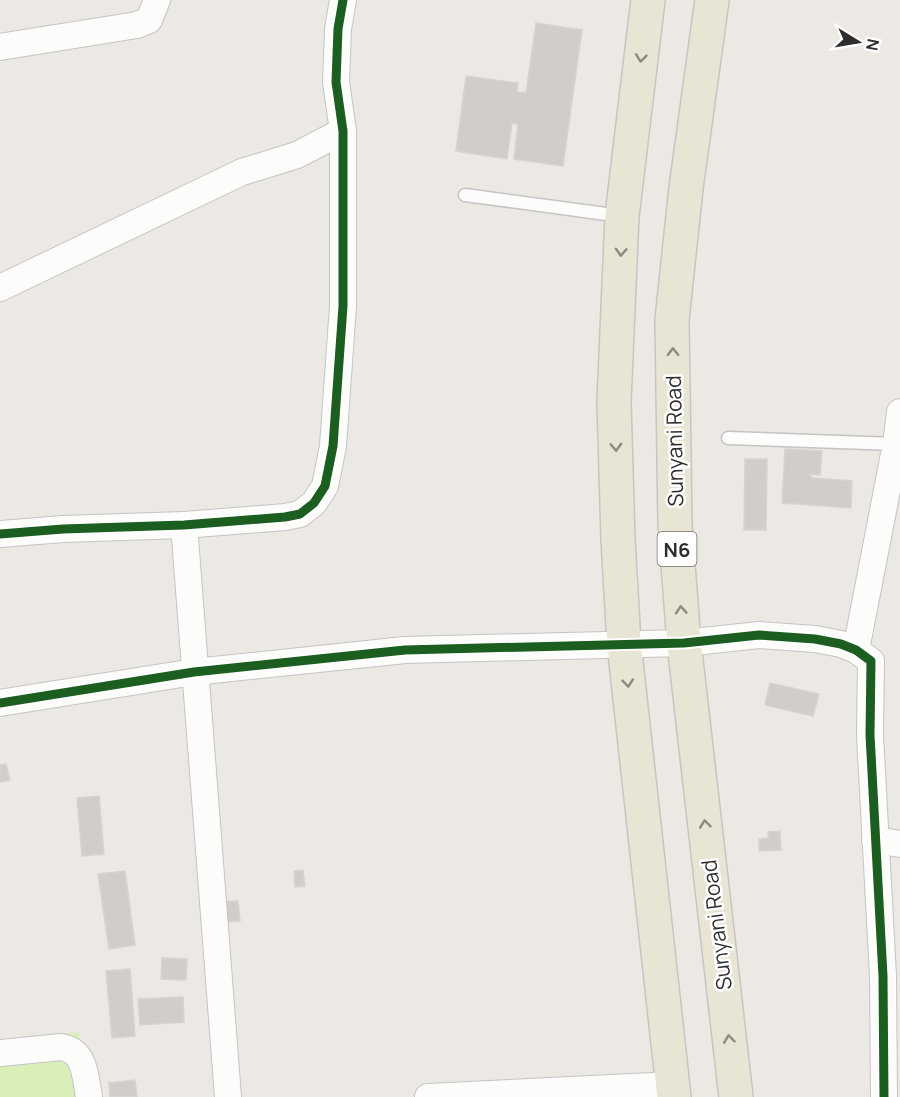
<svg xmlns="http://www.w3.org/2000/svg" width="900" height="1097" font-family="Manrope,sans-serif">
  <rect width="100%" height="100%" fill="#ece8e4"/>
  <!-- pitch -->
  <path fill="#d8efb7" d="M79 1032 85 1097H0V1041Z"/>
  <!-- building -->
  <g fill="#d1ceca" stroke="#d7d4d0" stroke-width="1.5">
    <path d="M536 23 582 30 563 166 514 159 518 124 512 123 507 159 456 151 466 76 518 83 517 92 526 93Z"/>
    <path d="M785 449 822 451 820 475 810 474 812 478 852 481 851 508 782 503Z"/>
    <path d="M745 459H767L766 530H744Z"/>
    <path d="M770 683 819 694 813 716 765 705Z"/>
    <path d="M6 764 10 780 0 782V765Z"/>
    <path d="M99 796 104 854 82 856 77 798Z"/>
    <path d="M780 831 781 850 759 851V839L768 838V832Z"/>
    <path d="M303 870 305 886 295 887 294 871Z"/>
    <path d="M125 871 135 945 109 949 98 874Z"/>
    <path d="M238 901 240 921 223 922 221 902Z"/>
    <path d="M162 958 187 959 186 980 161 979Z"/>
    <path d="M130 969 135 1036 112 1038 106 971Z"/>
    <path d="M183 997 184 1022 140 1025 138 999Z"/>
    <path d="M135 1080 137 1097H110L109 1083Z"/>
  </g>
  <g fill="none" stroke-linecap="round" stroke-linejoin="round">
    <!-- lane casing -->
    <g stroke="#c5c4c5" stroke-width="15">
      <g id="lane">
        <path d="M465 195 621 216"/>
        <path d="M728 438 896 444"/>
      </g>
    </g>
    <!-- street casing -->
    <g stroke="#c5c4c5" stroke-width="28">
      <g id="street">
        <path d="M0 47 137 25 149 20 157 0"/>
        <path d="M0 288 242 172 297 155 343 131"/>
        <path d="M184 525 228 1097"/>
        <path d="M0 534 63 529 184 525 285 517 300 514 314 503 325 486 333 446 343 306V131L336 82 338 29 343 0"/>
        <path d="M856 650 896 444 900 412"/>
        <path d="M0 703 194 672 405 650 684 643 759 635 815 639 841 644 856 650 871 661 870 735 883 976 884 1097"/>
        <path d="M875 840 900 844"/>
        <path d="M0 1053 61 1047C86 1051 85 1076 89 1097"/>
        <path d="M428 1097 673 1085"/>
      </g>
    </g>
    <!-- primary casing -->
    <g stroke="#c6c5c4" stroke-width="36">
      <g id="primary">
        <path d="M648 0 622 216 614 402 618 539 624 644 674 1097"/>
        <path d="M712 0 686 188 672 320 675 525 684 643 736 1097"/>
      </g>
    </g>
    <!-- lane -->
    <use href="#lane" stroke="#fcfcfb" stroke-width="12"/>
    <!-- street -->
    <use href="#street" stroke="#fcfcfb" stroke-width="26"/>
    <!-- primary -->
    <use href="#primary" stroke="#e9e5d4" stroke-width="33"/>
    <!-- cycleway casing -->
    <g stroke="#fff" stroke-width="13">
      <g id="cycleway">
        <path d="M0 534 63 529 184 525 285 517 300 514 314 503 325 486 333 446 343 306V131L336 82 338 29 343 0"/>
        <path d="M0 703 194 672 405 650 684 643 759 635 815 639 841 644 856 650 871 661 870 735 883 976 884 1097"/>
      </g>
    </g>
    <!-- cycleway -->
    <use href="#cycleway" stroke="#1b5e20" stroke-width="9"/>
  </g>
  <!-- one-way arrows -->
  <defs><path id="oneway-chevron" d="M-2-3.5L2.5 0L-2 3.5" fill="none" stroke-width="1.6" stroke-linecap="round" stroke-linejoin="round" transform="scale(1.5)"/></defs>
  <g stroke="#8c8a81">
    <use href="#oneway-chevron" transform="translate(641 58) rotate(97)"/>
    <use href="#oneway-chevron" transform="translate(621 252) rotate(93)"/>
    <use href="#oneway-chevron" transform="translate(673 352) rotate(-91)"/>
    <use href="#oneway-chevron" transform="translate(616 447) rotate(88)"/>
    <use href="#oneway-chevron" transform="translate(681 610) rotate(-94)"/>
    <use href="#oneway-chevron" transform="translate(628 683) rotate(84)"/>
    <use href="#oneway-chevron" transform="translate(705 824) rotate(-97)"/>
    <use href="#oneway-chevron" transform="translate(729 1039) rotate(-97)"/>
  </g>
  <g text-anchor="middle" dominant-baseline="central" stroke-width="5" stroke-linejoin="round" paint-order="stroke">
    <!-- shield labels -->
    <rect fill="#fff" stroke="#6d6d6d" stroke-width="1.5" x="657.5" y="532" width="39" height="34" rx="4.5"/>
    <g font-size="20" font-weight="bold" fill="#2e2e2e">
      <text x="677" y="549">N6</text>
    </g>
    <!-- street labels -->
    <g font-size="21" fill="#2e2e2e" stroke="#fff">
      <text transform="translate(674 441) rotate(-91)">Sunyani Road</text>
      <text transform="translate(716 925) rotate(-97)">Sunyani Road</text>
    </g>
  </g>
  <!-- north arrow -->
  <g transform="translate(858 42) rotate(101)" stroke="#ffffff" stroke-width="4.5" paint-order="stroke">
  <path d="M0-4.5L10 22L0 15L-10 22Z" fill="#2e2e2e"/>
  <text y="-9" font-size="16" font-weight="bold" text-anchor="middle" fill="#2e2e2e">N</text>
  </g>
</svg>
